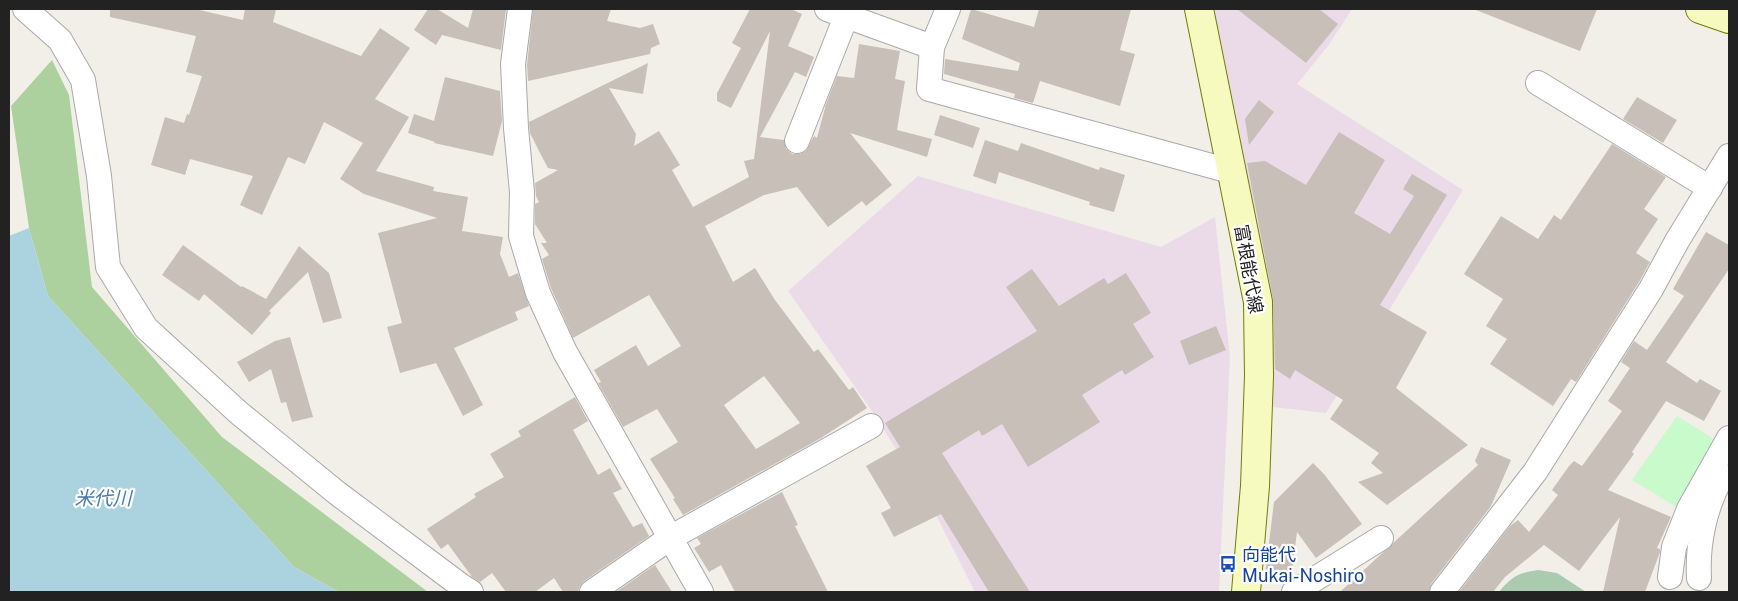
<svg xmlns="http://www.w3.org/2000/svg" width="1738" height="601" font-family="'Public Sans','Noto Sans JP',sans-serif">
  <rect width="100%" height="100%" fill="#f2efe9"/>
  <!-- industrial -->
  <g fill="#ebdbe8">
    <path d="M1214 9H1352L1328 46 1297 84 1463 190 1326 413 1273 407 1263 306 1243 162Z"/>
    <path d="M918 176 1161 247 1215 217 1230 357 1219 592H975L933 509 876 417 788 291Z"/>
  </g>
  <!-- forest -->
  <path fill="#add19e" d="M52 60 69 95 92 287 222 437 428 592H339L294 567 48 296 29 228 11 106Z"/>
  <!-- cemetery -->
  <path fill="#aacbaf" d="M1538 570 1557 573 1586 592H1499C1511 577 1518 573 1538 570Z"/>
  <!-- park -->
  <path fill="#c8facc" d="M1677 416 1717 441 1678 508 1632 480Z"/>
  <!-- water -->
  <path fill="#aad3df" d="M29 228 48 296 294 567 339 592H9V236Z"/>
  <!-- building -->
  <g fill="#c7bfb8" fill-rule="evenodd">
    <path d="M110 9H195L243 20 245 9H276L273 22 361 56 380 28 410 48 375 99 409 117 376 171 434 187 433 191 468 197 462 231 503 237 500 254 509 277 518 273 529 306 515 312 518 320 454 348 483 405 463 416 436 363 400 373 387 327 402 323 378 233 437 218 364 194 340 179 363 143 324 122 305 164 288 157 262 215 240 205 253 176 190 159 185 175 151 165 165 117 184 123 187 114 189 115 202 76 186 72 196 36 110 17Z"/>
    <path d="M428 9H437L468 28 473 9H506L501 50 442 35 436 45 414 30Z"/>
    <path d="M533 9H611L607 21 640 28 653 24 660 44 651 48 650 54 528 81 527 65Z"/>
    <path d="M750 9H791L802 14 788 46 814 57 806 77 795 72 760 137 784 140 786 149 792 154H800L806 151 814 136 817 138 826 104 837 76 854 78 859 44 900 51 895 79 905 81 897 130 932 139 927 157 850 133 892 185 866 206 862 201 828 227 797 187 764 195 705 226 733 282 755 268 775 300 814 352 818 349 849 390 853 387 867 408 821 438 683 515 673 499 675 498 650 459 678 442 657 409 623 427 598 383 601 382 594 370 636 345 648 366 681 346 649 295 573 338 551 288 542 259 549 255 541 243H547L535 224V204L539 202 536 196 535 183 558 170 548 168 541 155 530 133 529 122 648 63 643 94 609 88 636 134 634 146 659 131 680 165 672 170 693 207 749 177 744 161 754 159 770 31 731 108 717 101V93L741 48 732 43ZM764 376 800 423 756 449 724 405Z"/>
    <path d="M971 9 1034 27 1039 9H1131L1120 50 1135 54 1120 106 1040 81 1033 103 1014 98 1015 94 944 74 945 59 1018 71 1020 63 962 39Z"/>
    <path d="M1237 9H1319L1338 24 1306 63Z"/>
    <path d="M1476 9H1597L1580 51 1476 10Z"/>
    <path d="M445 77 500 91 502 121 493 156 434 143 435 142 408 133 414 114 434 121Z"/>
    <path d="M1637 97 1677 120 1663 143 1623 119Z"/>
    <path d="M1259 100 1274 112 1249 145 1245 119Z"/>
    <path d="M940 115 980 128 973 148 934 135Z"/>
    <path d="M1339 132 1385 160 1354 213 1390 234 1414 196 1403 189 1412 174 1447 195 1380 305 1427 332 1396 388 1468 445 1387 505 1358 482 1383 473 1371 463 1379 453 1330 419 1343 400 1295 370 1290 379 1275 369 1273 299 1247 163 1265 161 1306 185Z"/>
    <path d="M985 140 1018 151 1021 143 1099 170 1100 167 1125 175 1114 212 1089 205 1090 202 999 172 996 184 973 176Z"/>
    <path d="M1612 144 1666 177 1644 209 1658 219 1636 253 1650 262 1639 282 1576 382 1571 379 1553 406 1490 364 1507 339 1486 326 1503 299 1464 274 1501 216 1538 239 1554 215 1561 220Z"/>
    <path d="M1706 232 1729 245V269L1666 362 1697 383 1700 379 1721 391 1704 421 1666 401 1632 452 1634 454 1608 490 1671 517 1657 548 1660 549V552L1645 592H1603L1620 517 1579 571 1544 545 1505 577 1493 592H1459L1510 526 1518 520 1529 532 1558 495 1552 490 1569 466 1574 461 1582 466 1622 411 1608 401 1630 368 1621 362 1634 341 1647 350 1684 296 1673 289Z"/>
    <path d="M183 245 241 287 242 286 266 299 299 246 329 273 342 318 323 323 308 272 269 311 271 313 252 335 204 294 199 301 162 275Z"/>
    <path d="M1032 269 1059 306 1104 278 1108 284 1126 273 1151 313 1133 324 1154 357 1125 375 1122 370 1082 395 1100 422 1028 467 1002 424 982 436 979 430 942 453 1030 592H989L941 514 894 537 881 513 891 508 866 466 900 447 885 423 1037 331 1006 287Z"/>
    <path d="M1216 326 1226 350 1189 365 1180 341Z"/>
    <path d="M290 337 313 417 292 422 286 402 281 403 271 369 249 382 237 362 275 341Z"/>
    <path d="M575 397 588 421 573 430 598 475 610 468 622 489 613 493 633 527 642 523 649 536 584 581 580 586 578 592H563L554 578 535 592H506L492 573 480 582 472 577 448 544 441 549 427 529 476 497 474 494 504 477 490 454 521 436 518 431Z"/>
    <path d="M1481 447 1511 460 1491 506 1431 584 1429 592H1340L1478 465 1475 461Z"/>
    <path d="M1313 463 1324 474 1362 524 1316 558 1297 532 1291 578 1265 575 1274 502Z"/>
    <path d="M782 492 798 525 795 526 828 592H735L721 565 709 572 694 548 701 544 697 538Z"/>
    <path d="M655 565 672 592H616Z"/>
  </g>
  <g fill="none" stroke-linecap="round" stroke-linejoin="round">
    <!-- minor casing -->
    <g stroke="#a9a9a9" stroke-width="26">
      <g id="minor">
        <path d="M25 9 60 40 83 80 99 176 108 267 146 328 239 413 337 493 460 585 471 592"/>
        <path d="M520 9 513 64 516 128 522 192 521 236 538 293 565 352 701 592"/>
        <path d="M827 9 932 47"/>
        <path d="M948 9 932 47 929 89 1230 171"/>
        <path d="M1538 83 1710 188"/>
        <path d="M797 141 849 9"/>
        <path d="M1670 577 1674 547 1689 509 1729 438"/>
        <path d="M1699 578C1697 544 1705 506 1722 476"/>
        <path d="M592 592 670 538 871 426"/>
        <path d="M1294 592 1381 538"/>
        <path d="M1442 592 1535 472 1651 289 1677 241 1729 156"/>
      </g>
    </g>
    <!-- secondary casing -->
    <g stroke="#707d05" stroke-width="30">
      <g id="secondary">
        <path d="M1199 9 1258 302 1259 376 1255 486 1246 592"/>
        <path d="M1700 9 1729 19"/>
      </g>
    </g>
    <!-- minor -->
    <use href="#minor" stroke="#fff" stroke-width="24"/>
    <!-- secondary -->
    <use href="#secondary" stroke="#f7fabf" stroke-width="28"/>
  </g>
  <!-- icons -->
  <defs>
    <g id="bus-bare" transform="scale(1.35)"><path d="M-5-6H5V4H4V6H2V4H-2V6H-4V4H-5ZM-3.5-4V0h7V-4ZM-3.5 1.2v1.5H-2V1.2ZM2 1.2v1.5H3.5V1.2Z" fill="#1a4fb4" stroke="#fff" stroke-width="2.5" paint-order="stroke"/></g>
  </defs>
  <g fill-rule="evenodd">
    <use href="#bus-bare" x="1228" y="564"/>
  </g>
  <g text-anchor="middle" dominant-baseline="central" stroke-width="4.5" stroke-linejoin="round" paint-order="stroke">
    <!-- street labels -->
    <g font-size="18" fill="#222" stroke="#fff">
      <text transform="translate(1249 269) rotate(80)">富根能代線</text>
    </g>
    <!-- transit labels -->
    <g font-size="18" fill="#164399" stroke="#fff" text-anchor="start">
      <text x="1242" y="554">向能代<tspan x="1242" dy="21">Mukai-Noshiro</tspan></text>
    </g>
    <!-- water labels -->
    <g font-size="19" font-style="italic" fill="#4a7aab" stroke="#fff">
      <text x="103" y="498">米代川</text>
    </g>
  </g>
  <!-- border -->
  <rect width="1738" height="601" fill="none" stroke="#222222" stroke-width="20"/>
</svg>
